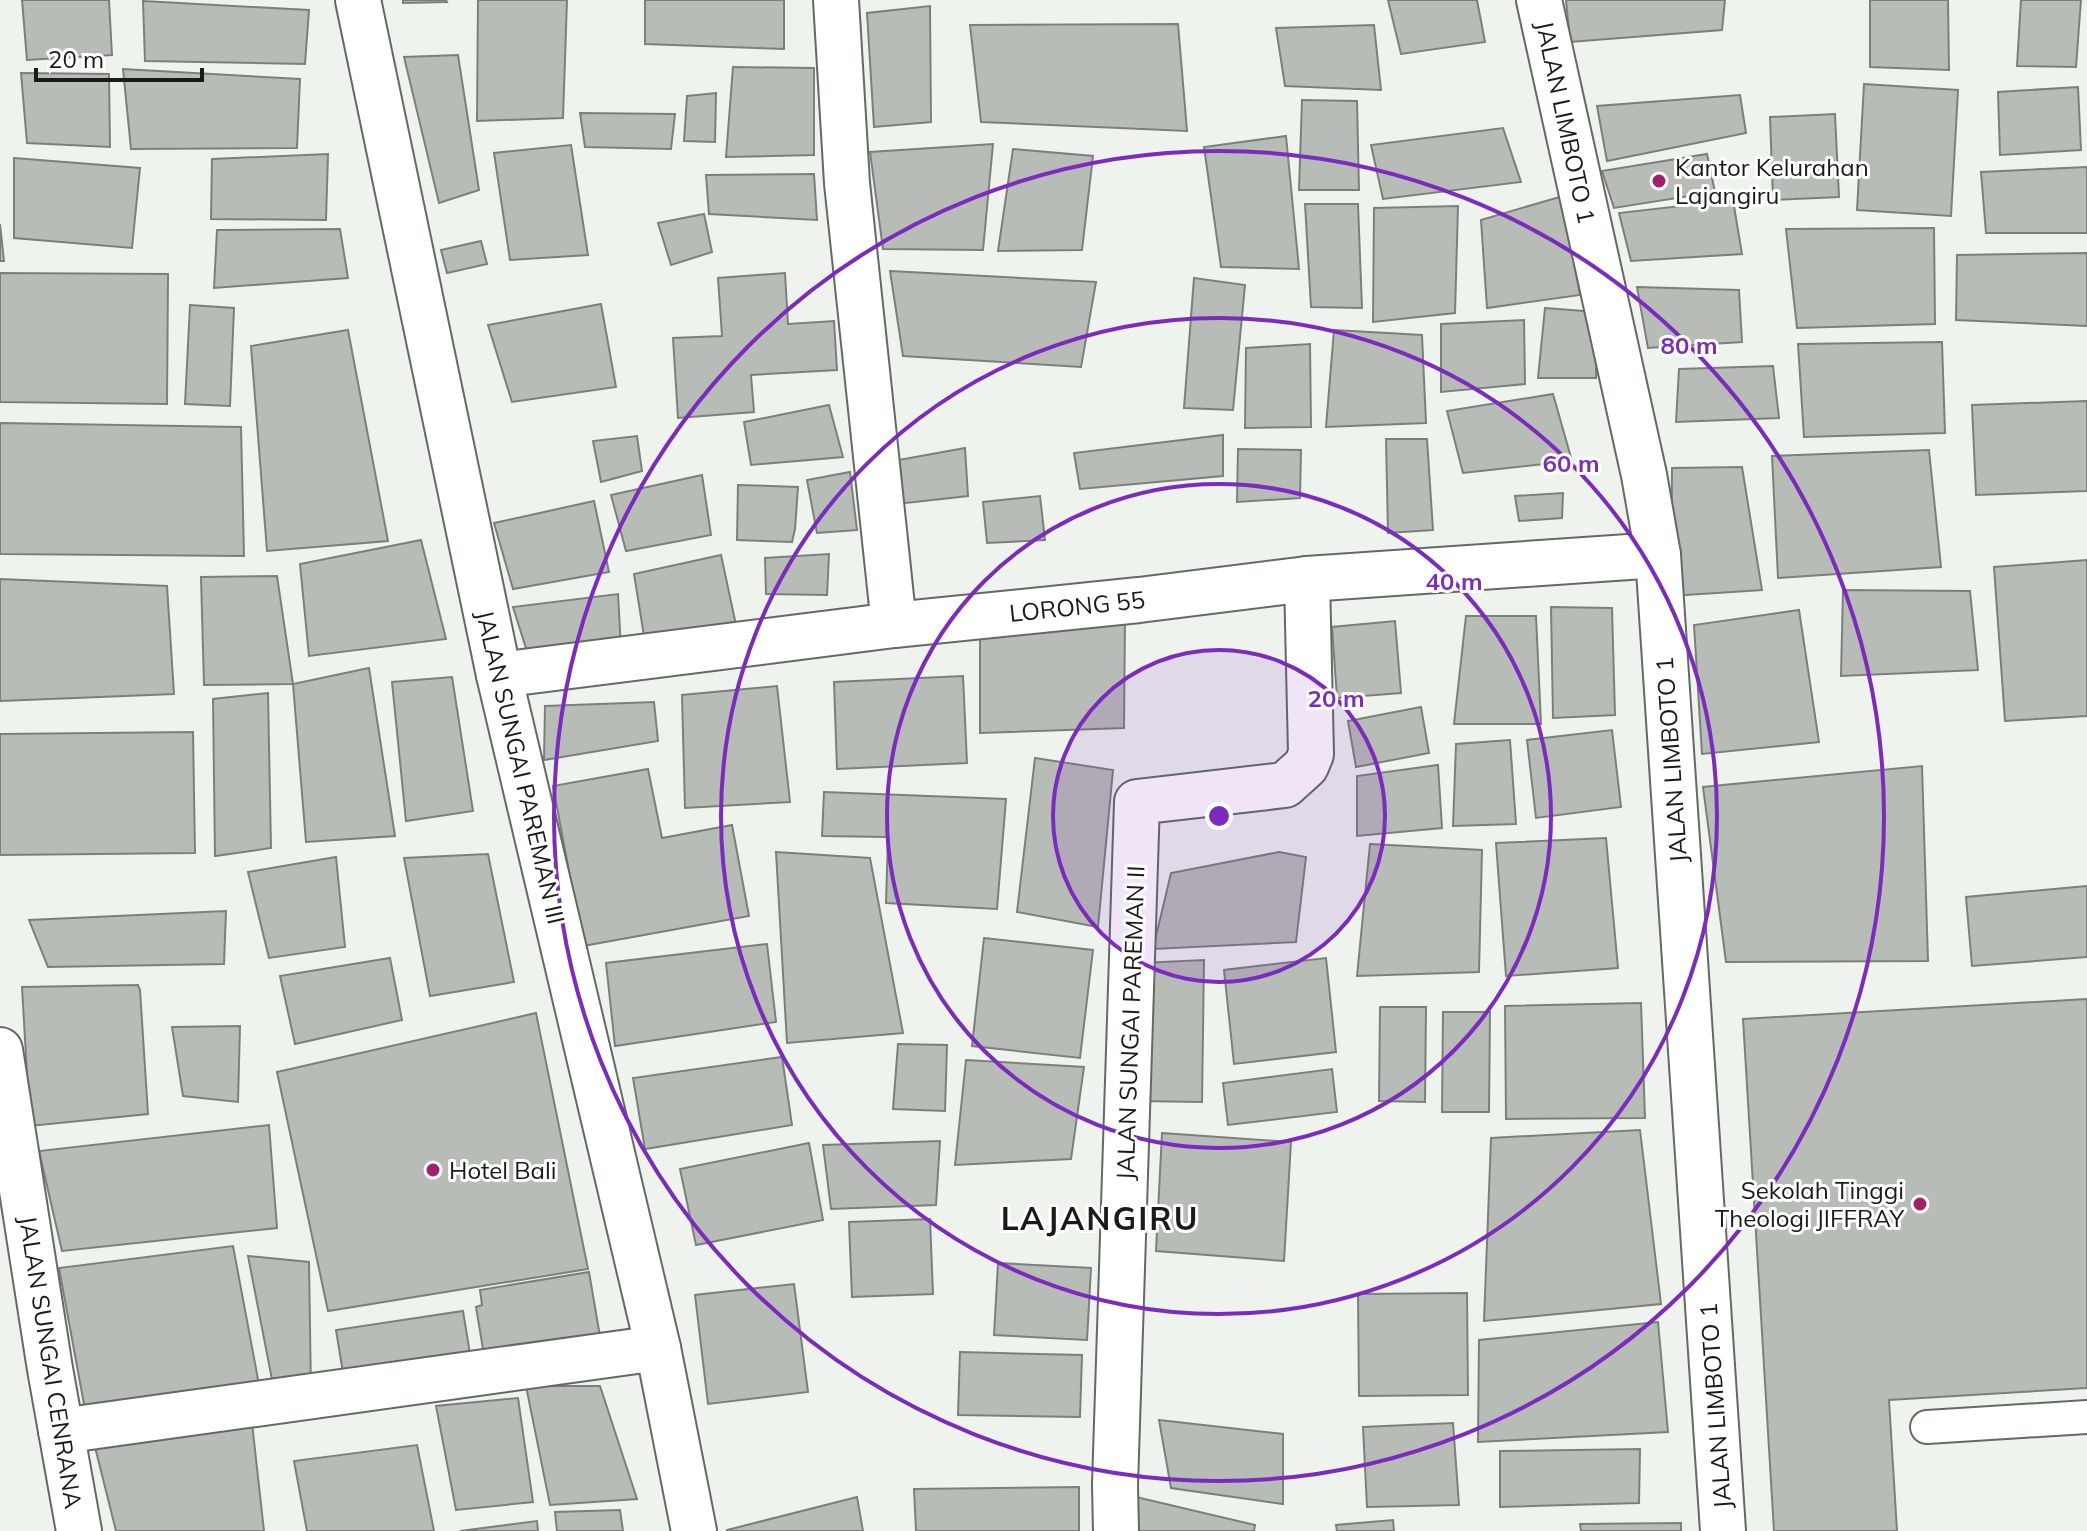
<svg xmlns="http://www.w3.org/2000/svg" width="2087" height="1531" font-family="Mulish,sans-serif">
  <rect width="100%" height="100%" fill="#eef3ee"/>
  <!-- building -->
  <g fill="#b8bcb7" stroke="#7c807c" stroke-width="2">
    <path d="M22 0H109L112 55 27 60Z"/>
    <path d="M403 0H446L447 2 403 3Z"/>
    <path d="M478 0H567L563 118 477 121Z"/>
    <path d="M645 0H784V49L645 44Z"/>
    <path d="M1388 0H1477L1485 42 1401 54Z"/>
    <path d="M1566 0H1725L1722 30 1570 42Z"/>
    <path d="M1870 0H1948L1949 70 1870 67Z"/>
    <path d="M2021 0H2081L2076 67 2017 66Z"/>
    <path d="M143 1 309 10 305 64 145 61Z"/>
    <path d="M930 6 931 122 874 127 867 13Z"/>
    <path d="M1178 24 1187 131 981 122 970 25Z"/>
    <path d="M1374 25 1381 90 1285 86 1276 28Z"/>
    <path d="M458 55 479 190 439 203 404 57Z"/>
    <path d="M733 67 814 68V155L726 157Z"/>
    <path d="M123 69 300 79 297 148 131 149Z"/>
    <path d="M21 73 109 74 110 147 27 143Z"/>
    <path d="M1864 84 1958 90 1951 216 1857 210Z"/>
    <path d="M2078 87 2081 150 2000 155 1998 92Z"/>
    <path d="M716 93 715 142 684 141 687 96Z"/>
    <path d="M1740 95 1746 133 1607 161 1597 106Z"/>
    <path d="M1302 100 1357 101 1359 190H1299Z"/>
    <path d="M580 113 675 114 671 149 585 147Z"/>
    <path d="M1835 114 1839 197 1773 200 1770 117Z"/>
    <path d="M1503 128 1521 182 1383 199 1371 145Z"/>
    <path d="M1286 136 1299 269 1221 267 1204 147Z"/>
    <path d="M993 144 983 250 883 249 870 152Z"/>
    <path d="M571 145 588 255 510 260 494 153Z"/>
    <path d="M1013 149 1093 156 1082 250 998 251Z"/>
    <path d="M328 154 326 220 211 219 212 159Z"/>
    <path d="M1707 154 1715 192 1614 208 1602 171Z"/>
    <path d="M14 158 140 168 132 248 14 238Z"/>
    <path d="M2087 167V233H1986L1981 172Z"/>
    <path d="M814 174 817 220 709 214 706 175Z"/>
    <path d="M1563 196 1580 295 1487 308 1481 220Z"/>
    <path d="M1733 200 1742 254 1631 261 1619 213Z"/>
    <path d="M1305 204H1358L1362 308 1311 307Z"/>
    <path d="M1458 206 1455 313 1373 322 1374 208Z"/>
    <path d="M704 214 712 252 671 265 658 223Z"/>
    <path d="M0 224 4 261H0Z"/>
    <path d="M1934 228 1935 324 1797 328 1786 229Z"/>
    <path d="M340 229 348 278 214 288 217 230Z"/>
    <path d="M481 241 487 264 447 273 441 250Z"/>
    <path d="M2087 253V326L1956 320 1957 255Z"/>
    <path d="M890 271 1096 282 1081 367 903 356Z"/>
    <path d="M0 273 168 274 167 404 0 402Z"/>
    <path d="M785 273 788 324 834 321 837 370 751 375 754 412 678 418 673 338 722 336 718 278Z"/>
    <path d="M1194 278 1245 285 1233 410 1184 408Z"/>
    <path d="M1637 287 1739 290 1742 342 1648 348Z"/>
    <path d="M601 304 616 387 512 402 488 325Z"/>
    <path d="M190 305 234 308 230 406 185 404Z"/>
    <path d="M1545 308 1596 312V378H1538Z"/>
    <path d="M1524 320 1525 384 1441 392V324Z"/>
    <path d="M348 330 388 541 267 551 251 346Z"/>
    <path d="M1334 330 1422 335 1426 423 1326 427Z"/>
    <path d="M1942 342 1945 433 1804 437 1798 344Z"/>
    <path d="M1310 344 1311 427 1245 428 1246 348Z"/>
    <path d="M1773 366 1779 418 1676 422 1679 369Z"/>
    <path d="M1553 394 1572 461 1463 473 1447 411Z"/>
    <path d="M2087 401V491L1976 495 1972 405Z"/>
    <path d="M829 405 843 457 751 465 744 422Z"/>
    <path d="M0 423 241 427 244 556 0 554Z"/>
    <path d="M1223 435V476L1080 489 1074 453Z"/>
    <path d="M637 436 642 471 601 482 593 441Z"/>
    <path d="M1386 439H1427L1433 530 1388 533Z"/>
    <path d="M965 448 968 496 897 504 893 461Z"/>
    <path d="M1238 449 1301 450 1300 498 1237 502Z"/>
    <path d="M1929 450 1941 567 1778 578 1772 456Z"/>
    <path d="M1742 467 1762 590 1671 596 1672 468Z"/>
    <path d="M850 472 857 530 817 533 807 480Z"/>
    <path d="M702 475 711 535 626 551 611 495Z"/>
    <path d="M738 485 798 487 795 529 792 542 737 540Z"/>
    <path d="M1563 493 1562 518 1519 521 1515 496Z"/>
    <path d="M1040 496 1045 540 987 543 983 502Z"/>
    <path d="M594 501 609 572 513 589 494 523Z"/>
    <path d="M421 540 446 639 309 656 300 564Z"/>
    <path d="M829 554 827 595 766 594 765 558Z"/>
    <path d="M721 555 736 625 645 642 634 574Z"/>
    <path d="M2087 560V716L2005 721 1994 567Z"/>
    <path d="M277 576 293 684 204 685 201 577Z"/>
    <path d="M0 579 167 586 174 694 0 701Z"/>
    <path d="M1843 590 1970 591 1978 670 1841 676Z"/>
    <path d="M618 594 621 648 530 661 513 607Z"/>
    <path d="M1551 607 1612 608 1615 715 1553 718Z"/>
    <path d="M1799 610 1819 742 1702 754 1694 625Z"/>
    <path d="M1466 616H1536L1541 724H1454Z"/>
    <path d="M1125 618 1124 728 980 733V634Z"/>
    <path d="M1395 621 1401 693 1337 698 1332 627Z"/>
    <path d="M369 668 395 836 306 842 293 684Z"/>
    <path d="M963 676 967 763 837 769 834 682Z"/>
    <path d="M452 677 473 811 406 821 392 682Z"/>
    <path d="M777 686 790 802 685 808 682 695Z"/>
    <path d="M268 693 271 848 215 856 213 699Z"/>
    <path d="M654 702 658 741 544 760 545 706Z"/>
    <path d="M1421 707 1429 753 1356 767 1348 721Z"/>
    <path d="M1612 730 1621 807 1536 818 1527 740Z"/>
    <path d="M193 732 195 853 0 855V734Z"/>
    <path d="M1510 740 1516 824 1453 826 1456 744Z"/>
    <path d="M1035 758 1113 770 1098 927 1017 912Z"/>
    <path d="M1438 765 1442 828 1357 836V776Z"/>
    <path d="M1922 766 1928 961 1726 962 1703 787Z"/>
    <path d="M648 769 662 838 732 825 749 916 583 946 553 786Z"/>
    <path d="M824 792 1006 799 997 909 886 903 888 837 822 836Z"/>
    <path d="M1606 838 1618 968 1506 976 1496 843Z"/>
    <path d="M1370 844 1482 850 1479 972 1357 976Z"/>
    <path d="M776 852 870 858 903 1033 787 1043Z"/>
    <path d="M1279 852 1306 857 1296 942 1153 949 1171 873Z"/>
    <path d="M488 854 514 982 430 996 404 858Z"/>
    <path d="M336 857 345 947 269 958 248 872Z"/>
    <path d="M2087 886V957L1972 966 1966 897Z"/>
    <path d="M226 911 224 964 48 967 29 920Z"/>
    <path d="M984 938 1093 950 1080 1058 972 1046Z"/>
    <path d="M767 944 776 1022 615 1046 606 963Z"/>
    <path d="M390 958 402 1020 295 1044 280 976Z"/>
    <path d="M1326 958 1336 1052 1234 1064 1224 970Z"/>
    <path d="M1204 960 1202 1102 1138 1101 1142 963Z"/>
    <path d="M138 985 140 990 148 1114 30 1126 22 987Z"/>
    <path d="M2087 999V1388L1889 1400 1897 1531H1774L1743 1019Z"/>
    <path d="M1641 1003 1645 1118 1506 1119 1505 1006Z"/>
    <path d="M1380 1007H1426L1425 1102 1379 1101Z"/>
    <path d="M1443 1012H1490L1489 1112H1442Z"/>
    <path d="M536 1013 588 1269 328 1311 277 1072Z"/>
    <path d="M240 1026 238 1102 183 1096 172 1027Z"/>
    <path d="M898 1044 947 1045 945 1111 893 1109Z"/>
    <path d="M782 1057 792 1125 645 1149 633 1078Z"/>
    <path d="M966 1060 1084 1067 1071 1159 955 1165Z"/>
    <path d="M1332 1069 1337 1112 1228 1125 1223 1083Z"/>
    <path d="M269 1125 277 1228 62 1251 39 1151Z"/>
    <path d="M1640 1130 1661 1304 1484 1321 1491 1138Z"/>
    <path d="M1162 1133 1291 1142 1284 1261 1156 1251Z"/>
    <path d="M940 1141 936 1205 831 1209 823 1145Z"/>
    <path d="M809 1143 823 1220 696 1245 680 1169Z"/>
    <path d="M930 1219 933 1294 852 1297 849 1222Z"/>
    <path d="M233 1246 260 1390 86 1415 59 1268Z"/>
    <path d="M248 1256 309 1262 311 1392 275 1395Z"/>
    <path d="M998 1263 1091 1268 1087 1340 994 1335Z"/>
    <path d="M589 1272 602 1348 486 1367 476 1307 482 1305 480 1290Z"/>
    <path d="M794 1284 808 1392 708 1404 695 1295Z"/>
    <path d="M1467 1293 1468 1395 1359 1396 1358 1294Z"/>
    <path d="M463 1311 472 1366 345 1385 336 1330Z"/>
    <path d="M1658 1322 1668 1432 1478 1442 1479 1340Z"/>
    <path d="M960 1352 1082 1355 1080 1417 958 1415Z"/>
    <path d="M526 1386H600L637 1499 550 1505Z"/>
    <path d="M518 1398 533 1502 456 1510 436 1406Z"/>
    <path d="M1159 1420 1283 1434V1504L1171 1488Z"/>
    <path d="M252 1423 264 1531H116L95 1447Z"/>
    <path d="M1453 1423 1459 1505 1367 1507 1363 1427Z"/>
    <path d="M417 1445 434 1531H307L294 1461Z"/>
    <path d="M1640 1449 1639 1503 1500 1507V1451Z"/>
    <path d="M1079 1487V1531H916L914 1489Z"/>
    <path d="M857 1497 863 1531H727V1530Z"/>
    <path d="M1136 1497 1255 1525 1254 1531H1132Z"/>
    <path d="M620 1510 623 1531H557L555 1512Z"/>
    <path d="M1393 1520 1394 1531H1337L1336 1525Z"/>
    <path d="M537 1521 538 1531H460Z"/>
    <path d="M1681 1523V1531H1581L1580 1524Z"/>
  </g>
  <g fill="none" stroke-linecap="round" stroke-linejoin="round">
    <!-- lane casing -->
    <g stroke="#656965" stroke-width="36">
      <path id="lane" d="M1927 1427 2087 1417"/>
    </g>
    <!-- street casing -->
    <g stroke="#656965" stroke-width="48">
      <g id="street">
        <path d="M358 0 499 675 658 1348 694 1531"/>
        <path d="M836 0 847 183 894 625"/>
        <path d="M1539 0 1644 475 1658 555 1723 1531"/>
        <path d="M499 675 894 625 1139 600 1307 579 1658 555"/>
        <path d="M0 1050 50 1369 79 1531"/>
        <path d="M61 1431 658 1348"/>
        <path d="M1116 1531 1115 1485 1137 802 1285 785 1306 766 1311 754 1307 579"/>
      </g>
    </g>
    <!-- lane -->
    <use href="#lane" stroke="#fff" stroke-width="32"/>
    <!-- street -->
    <use href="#street" stroke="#fff" stroke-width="44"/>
  </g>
  <!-- distance rings -->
  <circle cx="1219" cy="816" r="166" fill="#7b2cbf" fill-opacity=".12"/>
  <g fill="none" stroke="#7b2cbf" stroke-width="4">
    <circle cx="1219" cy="816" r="166"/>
    <circle cx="1219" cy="816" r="332"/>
    <circle cx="1219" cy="816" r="498"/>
    <circle cx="1219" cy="816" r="665"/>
  </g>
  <!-- markers -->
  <g fill="#a51e68" stroke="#fff" stroke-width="3">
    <circle cx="1659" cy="181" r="8"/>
    <circle cx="433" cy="1170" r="8"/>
    <circle cx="1920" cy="1204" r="8"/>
  </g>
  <g text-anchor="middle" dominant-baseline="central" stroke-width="6" stroke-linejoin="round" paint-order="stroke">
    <!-- street labels -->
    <g font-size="24" fill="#1a1b19" stroke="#fff">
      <text transform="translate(1566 122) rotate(78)">JALAN LIMBOTO 1</text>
      <text transform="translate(1077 606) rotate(-6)">LORONG 55</text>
      <text transform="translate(1671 760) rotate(-94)">JALAN LIMBOTO 1</text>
      <text transform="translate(521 767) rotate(77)">JALAN SUNGAI PAREMAN III</text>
      <text transform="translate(1130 1023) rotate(-88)">JALAN SUNGAI PAREMAN II</text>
      <text transform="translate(51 1362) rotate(81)">JALAN SUNGAI CENRANA</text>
      <text transform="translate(1715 1406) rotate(-94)">JALAN LIMBOTO 1</text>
    </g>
    <!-- poi labels -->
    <g font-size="24" fill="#1a1b19" stroke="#fff" text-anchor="start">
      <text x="1675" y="167">Kantor Kelurahan<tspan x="1675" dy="28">Lajangiru</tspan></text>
      <text x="449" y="1170">Hotel Bali</text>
      <text x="1904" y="1190" text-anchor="end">Sekolah Tinggi<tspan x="1904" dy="28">Theologi JIFFRAY</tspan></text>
    </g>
    <!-- district labels -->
    <g font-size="32" font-weight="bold" letter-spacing="2" fill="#1a1b19" stroke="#fff">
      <text x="1100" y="1218">LAJANGIRU</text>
    </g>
  </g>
  <circle cx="1219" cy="816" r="12" fill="#7b2cbf" stroke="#fff" stroke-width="4"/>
  <g font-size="24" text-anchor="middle" font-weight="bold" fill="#7b2cbf" stroke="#fff" stroke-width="6" stroke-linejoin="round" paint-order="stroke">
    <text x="1689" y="354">80 m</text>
    <text x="1571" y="472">60 m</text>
    <text x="1454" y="590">40 m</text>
    <text x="1336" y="707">20 m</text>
  </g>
  <!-- scale -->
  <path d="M36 68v12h166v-12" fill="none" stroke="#1a1b19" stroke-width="4"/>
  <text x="48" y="68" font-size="24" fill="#1a1b19" stroke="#ffffff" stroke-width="6" paint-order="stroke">20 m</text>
</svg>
